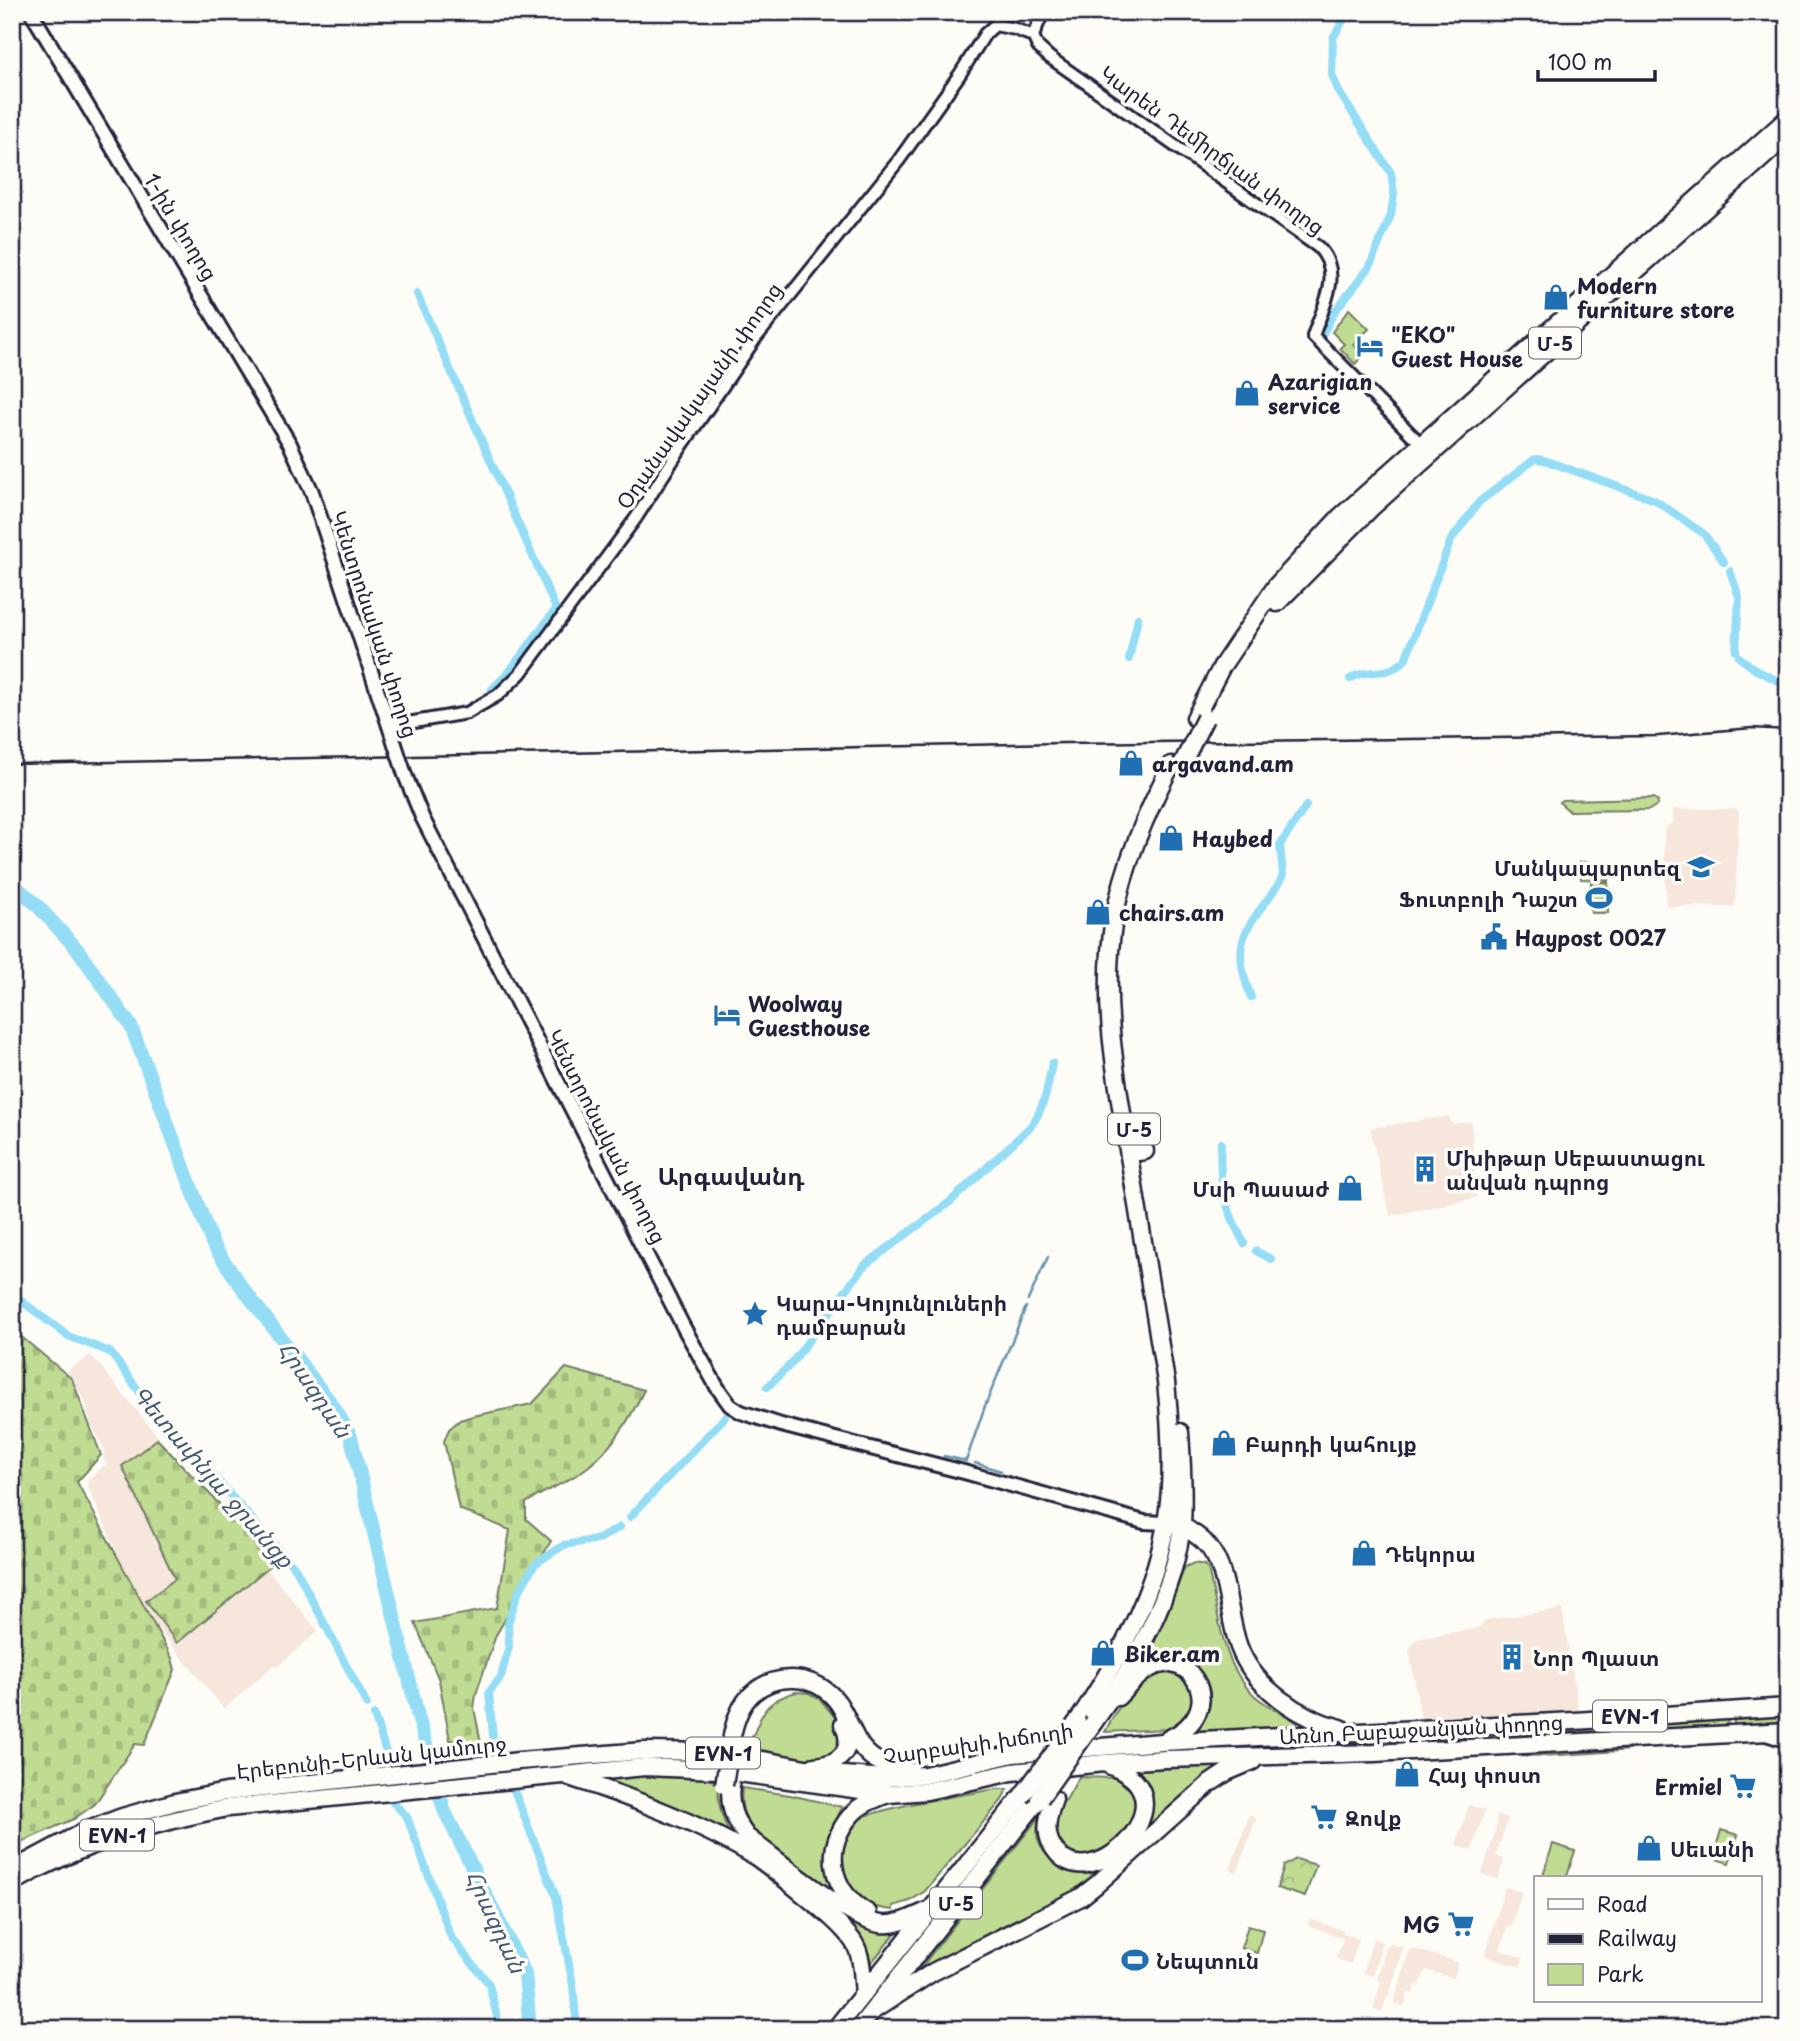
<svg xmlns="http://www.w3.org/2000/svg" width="1800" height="2041" font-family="'Playpen Sans','Noto Sans Armenian',sans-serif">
  <defs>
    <pattern id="cemetery-stones" width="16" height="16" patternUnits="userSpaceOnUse" patternTransform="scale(1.75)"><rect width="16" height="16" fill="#c0db92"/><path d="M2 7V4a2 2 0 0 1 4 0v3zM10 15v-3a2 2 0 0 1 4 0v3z" fill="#a5bc7f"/></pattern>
    <pattern id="park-crowns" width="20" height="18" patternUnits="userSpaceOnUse" patternTransform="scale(1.75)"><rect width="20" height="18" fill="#c0db92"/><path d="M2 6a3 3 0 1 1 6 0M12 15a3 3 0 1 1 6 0" fill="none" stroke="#a5bc7f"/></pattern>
  </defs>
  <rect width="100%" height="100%" fill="#fdfcf7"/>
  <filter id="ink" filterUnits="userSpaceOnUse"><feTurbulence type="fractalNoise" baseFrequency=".0143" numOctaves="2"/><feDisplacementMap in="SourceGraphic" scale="14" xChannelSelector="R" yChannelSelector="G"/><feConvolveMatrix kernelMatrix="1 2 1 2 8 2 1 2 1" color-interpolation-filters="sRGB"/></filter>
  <g filter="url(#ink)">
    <!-- built -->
    <g fill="#f6e6db">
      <path d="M1673 809H1736L1739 812 1735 904 1733 907 1666 906 1664 831 1667 826 1673 823Z"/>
      <path d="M1449 1116 1452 1124 1471 1122 1476 1198 1390 1216 1370 1128Z"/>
      <path d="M91 1355 318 1631 277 1667 274 1665 224 1709 142 1609 88 1487V1480L103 1466 107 1465 103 1458 105 1450 91 1424 85 1401 66 1372Z"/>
      <path d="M1562 1609 1579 1714 1421 1719 1409 1650 1416 1639 1478 1628 1486 1620Z"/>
      <path d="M1469 1805 1485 1810 1472 1850 1456 1845Z"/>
      <path d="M1249 1815 1256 1818 1237 1873 1230 1870Z"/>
      <path d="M1497 1815 1508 1818 1496 1856 1504 1859 1498 1879 1482 1874 1498 1822 1496 1820Z"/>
      <path d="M1505 1887 1522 1892 1511 1927 1508 1926 1500 1950 1523 1958 1520 1967 1485 1956Z"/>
      <path d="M1310 1919 1343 1930V1934L1359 1939 1351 1964 1336 1959 1343 1938 1308 1926Z"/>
      <path d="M1373 1939 1382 1942 1373 1976 1363 1973Z"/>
      <path d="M1387 1943 1403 1947 1389 1996 1387 1995 1382 2012 1373 2009 1381 1981 1377 1980Z"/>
      <path d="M1413 1949 1458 1962 1454 1978 1426 1970 1419 1985 1416 1984 1413 1994 1408 1993 1404 2006 1394 2003 1409 1950Z"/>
    </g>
    <!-- green -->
    <g fill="#c0db92" stroke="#717e66" stroke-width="2">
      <path d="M1349 309 1369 329 1353 344 1364 355 1355 364 1340 348 1344 344 1332 332Z"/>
      <rect x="1591" y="882" width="17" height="31"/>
      <path d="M1194 1563 1204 1565 1208 1569C1219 1612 1220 1664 1255 1696 1268 1707 1283 1714 1297 1722L1296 1726 1192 1732 1201 1683 1150 1661 1149 1656 1185 1567Z"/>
      <path d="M1160 1672C1186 1672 1193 1686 1194 1709L1177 1725 1168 1729 1105 1732C1117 1707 1134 1683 1160 1672Z"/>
      <path d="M796 1692 809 1693 820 1699 842 1726 843 1749 807 1765 745 1750C764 1721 755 1704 796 1692Z"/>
      <path d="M1782 1715 1785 1721 1783 1724 1734 1727V1718Z"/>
      <path d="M1727 1718 1728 1727 1541 1736 1542 1731 1574 1729 1605 1723Z"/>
      <path d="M1527 1729V1734L1524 1737 1426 1739V1733Z"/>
      <path d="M1421 1734V1739L1169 1752V1749Z"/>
      <path d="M1632 1745 1629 1750 1619 1751C1598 1752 1514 1761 1502 1751Z"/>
      <path d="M1219 1766 1220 1768 1147 1831 1144 1828 1133 1770Z"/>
      <path d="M691 1775 719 1782C716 1804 723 1823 734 1841L593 1776Z"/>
      <path d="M1079 1777 1115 1778 1133 1792C1135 1801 1137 1810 1134 1819 1128 1841 1095 1860 1073 1854 1066 1852 1060 1846 1054 1842L1053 1820 1060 1803 1066 1800Z"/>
      <path d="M742 1788 790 1795 842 1807C822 1852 821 1853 839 1899L754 1832C743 1817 740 1806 742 1788Z"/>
      <path d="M997 1789H1007L1002 1800 925 1891 910 1901 893 1906V1910C874 1908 853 1901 844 1882 837 1867 843 1832 856 1821 872 1808 972 1793 997 1789Z"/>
      <path d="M1039 1817C1038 1824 1036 1832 1038 1840 1043 1857 1068 1875 1086 1872 1094 1870 1104 1863 1111 1859L1114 1861 1080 1889 921 1971 919 1970Z"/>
      <path d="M1721 1830 1738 1835 1729 1863 1713 1858Z"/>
      <path d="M1553 1844 1575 1851 1566 1878H1542Z"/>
      <path d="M835 1912C857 1924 873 1930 898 1930L871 1963C868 1942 849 1927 835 1912Z"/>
      <path d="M1248 1926 1263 1930 1257 1953 1241 1948Z"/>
    </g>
    <!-- cemetery -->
    <g fill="url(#cemetery-stones)" stroke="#717e66" stroke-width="2">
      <path d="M12 1329 72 1379 101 1455 77 1482 172 1658 175 1670 144 1745 135 1744 95 1804 74 1819 12 1846Z"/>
      <path d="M566 1368 644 1390C628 1423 609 1454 578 1474 561 1485 542 1492 526 1503V1519L551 1541 496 1635 476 1694 474 1708 481 1743 450 1740 439 1680 415 1623 497 1608 510 1530 459 1509 444 1441 449 1429 460 1420 473 1416 532 1404Z"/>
      <path d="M157 1439 247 1533 271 1565 177 1643 146 1601 175 1579 122 1466Z"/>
    </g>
    <!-- park -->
    <g fill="url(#park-crowns)" stroke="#717e66" stroke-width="2">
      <path d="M1653 798 1658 801 1657 805 1649 810 1569 811 1559 802 1562 800Z"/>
      <path d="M1580 862 1600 863 1601 874 1608 878V880L1581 879Z"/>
      <path d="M1296 1859 1316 1865 1305 1897 1277 1888 1284 1866Z"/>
    </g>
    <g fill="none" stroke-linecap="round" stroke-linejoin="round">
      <!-- stream -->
      <g stroke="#6692ab" stroke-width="2.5">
        <path d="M1028 1300 1048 1257"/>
        <path d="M944 1456 966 1461 985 1406 1026 1307"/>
        <path d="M975 1463 1001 1471"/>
      </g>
      <!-- canal -->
      <g stroke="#94ddf5" stroke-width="8">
        <path d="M417 294 556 609 509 672 492 689"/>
        <path d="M1323 333 1335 311 1369 268 1391 215 1394 193 1391 173 1339 92 1332 75 1333 38 1348 12"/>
        <path d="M1730 571 1739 597 1736 651"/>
        <path d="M1739 657 1756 670 1788 686"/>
        <path d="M1129 659 1138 618"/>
        <path d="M1350 679C1373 665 1384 680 1405 660L1451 540 1479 502 1535 459 1544 460 1655 500 1704 534 1724 562"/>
        <path d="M1251 997C1228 939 1248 928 1280 882L1283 874 1280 845 1306 806"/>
        <path d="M1221 1143C1218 1183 1225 1208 1244 1243"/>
        <path d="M1256 1251 1271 1259"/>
        <path d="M12 1294 68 1336 110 1352 162 1422 208 1470 296 1569 367 1705"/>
        <path d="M767 1387 791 1364 865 1265 950 1202 1030 1127C1045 1108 1048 1086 1052 1063"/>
        <path d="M630 1517 725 1417"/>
        <path d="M374 1715 386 1752 380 1776"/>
        <path d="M385 1794 407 1817 451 1937 489 1984 500 2029"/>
        <path d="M577 2029 573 1985 556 1897 493 1737 489 1692 501 1677 509 1646 508 1623 518 1593 535 1564 564 1545 599 1539 620 1527"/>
      </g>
      <!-- river -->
      <path stroke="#94ddf5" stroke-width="14" d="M12 883 36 904 78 950 131 1026 213 1245 241 1286 334 1407 351 1437 418 1716 444 1810 525 1974 530 2029"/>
      <!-- tertiary casing -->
      <g stroke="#22223b" stroke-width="16">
        <g id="tertiary">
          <path d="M1033 36 1038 47 1049 57 1318 247C1344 273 1323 306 1313 336L1426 449"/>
          <path d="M1033 36 1043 12"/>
          <path d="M390 726 467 713 498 695 520 674 636 518 682 446 755 339 899 160 960 74 985 34 995 25 1015 29 1033 36"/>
        </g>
      </g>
      <!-- secondary casing -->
      <g stroke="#22223b" stroke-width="18">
        <g id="secondary">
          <path d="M31 12 290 444 312 492 392 735"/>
          <path d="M405 775 422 817 684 1328 717 1387 730 1405 741 1412 781 1425 964 1472 1144 1522 1166 1523"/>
          <path d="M1766 1734 1788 1741"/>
        </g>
      </g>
      <!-- trunk casing -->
      <g stroke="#22223b" stroke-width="21">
        <g id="trunk">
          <path d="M1277 603 1371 508 1788 135"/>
          <path d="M1195 718 1222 666 1276 586 1341 516 1788 118"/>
          <path d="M1138 1152 1145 1151"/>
          <path d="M1172 1524C1182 1525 1187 1529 1196 1535 1231 1559 1225 1610 1239 1647 1254 1687 1300 1719 1341 1728"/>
          <path d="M1118 1697C1128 1687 1138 1674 1151 1668 1190 1647 1231 1710 1168 1739"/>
          <path d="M1077 1722C1122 1655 1161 1582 1169 1501 1173 1461 1170 1421 1166 1382 1154 1309 1142 1235 1130 1162 1117 1082 1100 1000 1114 919 1124 864 1146 814 1171 765"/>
          <path d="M1094 1722C1133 1669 1176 1590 1182 1523 1184 1493 1182 1462 1180 1432"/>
          <path d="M731 1741C734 1724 739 1705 753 1693 777 1672 814 1675 835 1699 849 1715 852 1740 868 1754 879 1765 897 1768 912 1772"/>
          <path d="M814 1766C839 1765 856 1750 843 1724"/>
          <path d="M569 1777C628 1796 703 1825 756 1857 772 1868 787 1881 802 1893 819 1907 840 1923 853 1941 863 1956 862 1976 864 1993"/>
          <path d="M731 1786C728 1807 735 1821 747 1837 775 1858 850 1921 881 1924 896 1926 913 1917 927 1911"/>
          <path d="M1054 1799C1047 1819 1042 1836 1058 1854 1092 1891 1170 1820 1135 1781 1127 1772 1117 1769 1107 1764"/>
          <path d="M12 1870 83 1832 122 1817 175 1802 226 1792 519 1761 644 1751 719 1752 843 1775 886 1778 925 1775 1013 1754 1162 1742 1574 1721 1788 1707"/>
          <path d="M12 1883C80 1844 152 1823 228 1808L645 1767 717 1770 889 1794 927 1791 1012 1772 1105 1763 1165 1759 1374 1753 1788 1731"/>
          <path d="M868 1913C830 1891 822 1848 852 1814 861 1804 873 1800 885 1795"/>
          <path d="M874 2010 933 1972 1081 1897 1096 1885 1209 1784 1227 1772 1253 1761"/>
          <path d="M835 2029 1021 1797"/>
          <path d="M858 2029 1040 1798"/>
        </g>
      </g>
      <!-- tertiary -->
      <use href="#tertiary" stroke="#fdfcf7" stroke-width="10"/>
      <!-- secondary -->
      <use href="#secondary" stroke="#fdfcf7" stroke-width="12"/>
      <!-- trunk -->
      <use href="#trunk" stroke="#fdfcf7" stroke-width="16"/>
      <!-- rail -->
      <path stroke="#22223b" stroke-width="2.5" d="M12 764 1064 743 1658 736 1752 728 1788 730"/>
      <!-- secondary-bridge casing -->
      <g stroke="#22223b" stroke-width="18" stroke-linecap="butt">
        <path id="secondary-bridge" d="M392 735 405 775"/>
      </g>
      <!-- trunk-bridge casing -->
      <g stroke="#22223b" stroke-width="21" stroke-linecap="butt">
        <g id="trunk-bridge">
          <path d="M1181 766 1205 718"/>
          <path d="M724 1785 731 1741"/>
          <path d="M1021 1797 1077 1722"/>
          <path d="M1040 1798 1094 1722"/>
        </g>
      </g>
      <!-- secondary-bridge -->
      <use href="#secondary-bridge" stroke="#fdfcf7" stroke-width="12"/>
      <!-- trunk-bridge -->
      <use href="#trunk-bridge" stroke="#fdfcf7" stroke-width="16"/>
    </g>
  </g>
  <!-- icons -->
  <defs>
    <g id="shop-bare" transform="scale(2.1)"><path d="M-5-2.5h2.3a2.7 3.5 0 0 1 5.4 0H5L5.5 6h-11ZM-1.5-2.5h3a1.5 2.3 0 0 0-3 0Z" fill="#1f6fb2" stroke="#fdfcf7" stroke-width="2.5" paint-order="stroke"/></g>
    <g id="hotel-bare" transform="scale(2.1)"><path d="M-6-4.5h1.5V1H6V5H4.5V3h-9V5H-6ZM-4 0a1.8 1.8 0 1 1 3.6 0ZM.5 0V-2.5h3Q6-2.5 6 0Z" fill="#1f6fb2" stroke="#fdfcf7" stroke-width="2.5" paint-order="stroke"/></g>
    <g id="school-bare" transform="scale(2.1)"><path d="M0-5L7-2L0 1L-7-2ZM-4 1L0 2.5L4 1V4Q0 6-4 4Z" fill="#1f6fb2" stroke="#fdfcf7" stroke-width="2.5" paint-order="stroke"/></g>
    <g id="stadium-bare" transform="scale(2.1)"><path d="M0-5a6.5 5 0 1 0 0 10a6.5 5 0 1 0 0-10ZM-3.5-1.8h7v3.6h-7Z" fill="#1f6fb2" stroke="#fdfcf7" stroke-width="2.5" paint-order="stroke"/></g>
    <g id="civic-bare" transform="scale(2.1)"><path d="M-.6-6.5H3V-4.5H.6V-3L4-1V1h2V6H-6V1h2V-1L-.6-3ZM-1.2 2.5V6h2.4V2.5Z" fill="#1f6fb2" stroke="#fdfcf7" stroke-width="2.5" paint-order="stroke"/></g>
    <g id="building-bare" transform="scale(2.1)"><path d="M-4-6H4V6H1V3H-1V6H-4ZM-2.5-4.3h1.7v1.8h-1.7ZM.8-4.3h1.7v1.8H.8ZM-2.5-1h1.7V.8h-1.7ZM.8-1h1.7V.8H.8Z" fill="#1f6fb2" stroke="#fdfcf7" stroke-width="2.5" paint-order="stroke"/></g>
    <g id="sight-bare" transform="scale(2.1)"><path d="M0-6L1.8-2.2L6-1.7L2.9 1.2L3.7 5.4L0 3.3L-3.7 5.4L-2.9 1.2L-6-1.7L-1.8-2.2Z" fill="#1f6fb2" stroke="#fdfcf7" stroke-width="2.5" paint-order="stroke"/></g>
    <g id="supermarket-bare" transform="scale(2.1)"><path d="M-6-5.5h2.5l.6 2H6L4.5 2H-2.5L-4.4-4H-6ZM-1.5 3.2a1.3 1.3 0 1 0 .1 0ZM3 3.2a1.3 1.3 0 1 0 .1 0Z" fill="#1f6fb2" stroke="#fdfcf7" stroke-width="2.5" paint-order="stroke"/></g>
  </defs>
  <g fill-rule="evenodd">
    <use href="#shop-bare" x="1556" y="297"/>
    <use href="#hotel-bare" x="1370" y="346"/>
    <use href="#shop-bare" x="1247" y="393"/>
    <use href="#shop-bare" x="1131" y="763"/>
    <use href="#shop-bare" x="1171" y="838"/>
    <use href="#school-bare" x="1701" y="867"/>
    <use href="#stadium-bare" x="1599" y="898"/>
    <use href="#shop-bare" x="1098" y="912"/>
    <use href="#civic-bare" x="1494" y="937"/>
    <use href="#hotel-bare" x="727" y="1015"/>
    <use href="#building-bare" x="1425" y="1169"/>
    <use href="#shop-bare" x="1350" y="1188"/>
    <use href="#sight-bare" x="755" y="1314"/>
    <use href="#shop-bare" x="1224" y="1443"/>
    <use href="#shop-bare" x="1364" y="1553"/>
    <use href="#shop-bare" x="1103" y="1653"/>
    <use href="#building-bare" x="1512" y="1657"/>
    <use href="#shop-bare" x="1407" y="1774"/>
    <use href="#supermarket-bare" x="1743" y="1786"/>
    <use href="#supermarket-bare" x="1324" y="1817"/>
    <use href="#shop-bare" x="1649" y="1848"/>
    <use href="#supermarket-bare" x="1461" y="1924"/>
    <use href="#stadium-bare" x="1135" y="1960"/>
  </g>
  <g text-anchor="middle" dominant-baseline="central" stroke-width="7" stroke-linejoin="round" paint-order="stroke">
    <!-- shield labels -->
    <g fill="#fdfcf7" stroke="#646373" stroke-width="2">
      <rect x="1529" y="327.5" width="52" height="31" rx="5"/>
      <rect x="1108" y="1113.5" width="52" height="31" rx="5"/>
      <rect x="1593" y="1700.5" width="74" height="31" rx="5"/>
      <rect x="686" y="1737.5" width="74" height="31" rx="5"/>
      <rect x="80" y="1819.5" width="74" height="31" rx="5"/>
      <rect x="930" y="1887.5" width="52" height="31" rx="5"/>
    </g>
    <g font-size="19" font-weight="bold" fill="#22223b">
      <text x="1555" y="343">Մ-5</text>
      <text x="1134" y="1129">Մ-5</text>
      <text x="1630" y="1716">EVN-1</text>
      <text x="723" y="1753">EVN-1</text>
      <text x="117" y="1835">EVN-1</text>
      <text x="956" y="1903">Մ-5</text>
    </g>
    <!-- street labels -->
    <g font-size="21" fill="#22223b" stroke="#fdfcf7">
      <text transform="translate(1213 149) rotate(36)">Կարեն Դեմիրճյան փողոց</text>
      <text transform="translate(182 226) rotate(59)">1-ին փողոց</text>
      <text transform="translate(698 395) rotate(-55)">Օդանավակայանի փողոց</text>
      <text transform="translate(376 624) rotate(72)">Կենտրոնական փողոց</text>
      <text transform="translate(608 1136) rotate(63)">Կենտրոնական փողոց</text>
      <text transform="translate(1421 1728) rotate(-3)">Առնո Բաբաջանյան փողոց</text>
      <text transform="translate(978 1742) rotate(-8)">Չարբախի խճուղի</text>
      <text transform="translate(371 1756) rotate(-6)">Էրեբունի-Երևան կամուրջ</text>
    </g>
    <!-- poi labels -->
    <g font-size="21" font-weight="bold" fill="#22223b" stroke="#fdfcf7" text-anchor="start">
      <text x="1577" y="285">Modern<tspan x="1577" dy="24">furniture store</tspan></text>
      <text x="1391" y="334">"ЕКО"<tspan x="1391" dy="24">Guest House</tspan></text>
      <text x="1268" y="381">Azarigian<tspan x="1268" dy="24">service</tspan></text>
      <text x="1152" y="763">argavand.am</text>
      <text x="1192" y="838">Haybed</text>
      <text x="1680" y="867" text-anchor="end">Մանկապարտեզ</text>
      <text x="1578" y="898" text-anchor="end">Ֆուտբոլի Դաշտ</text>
      <text x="1119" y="912">chairs.am</text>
      <text x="1515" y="937">Haypost 0027</text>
      <text x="748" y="1003">Woolway<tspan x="748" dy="24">Guesthouse</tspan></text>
      <text x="1446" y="1157">Մխիթար Սեբաստացու<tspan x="1446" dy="24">անվան դպրոց</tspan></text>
      <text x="1329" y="1188" text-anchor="end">Մսի Պասաժ</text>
      <text x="776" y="1302">Կարա-Կոյունլուների<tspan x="776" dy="24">դամբարան</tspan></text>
      <text x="1245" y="1443">Բարդի կահույք</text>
      <text x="1385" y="1553">Դեկորա</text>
      <text x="1124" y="1653">Biker.am</text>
      <text x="1533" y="1657">Նոր Պլաստ</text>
      <text x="1428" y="1774">Հայ փոստ</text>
      <text x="1722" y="1786" text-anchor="end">Ermiel</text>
      <text x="1345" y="1817">Զովք</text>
      <text x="1670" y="1848">Սեւանի</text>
      <text x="1440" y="1924" text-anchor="end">MG</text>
      <text x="1156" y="1960">Նեպտուն</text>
    </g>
    <!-- water labels -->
    <g font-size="23" font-style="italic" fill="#445a73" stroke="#fdfcf7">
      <text transform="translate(316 1389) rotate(56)">Հրազդան</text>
      <text transform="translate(214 1476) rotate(49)">Գետափնյա ջրանցք</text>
      <text transform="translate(497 1921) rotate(65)">Հրազդան</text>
    </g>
    <!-- quarter labels -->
    <g font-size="24" font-weight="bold" fill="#22223b" stroke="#fdfcf7">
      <text x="731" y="1175">Արգավանդ</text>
    </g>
  </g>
  <!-- margin -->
  <rect width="1800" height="2041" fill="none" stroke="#fdfcf7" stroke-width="42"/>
  <rect x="21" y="21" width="1758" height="1999" fill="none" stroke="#22223b" stroke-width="2.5" filter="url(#ink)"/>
  <!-- legend -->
  <rect x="1534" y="1876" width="228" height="126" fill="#fdfcf7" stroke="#a5a5ac" stroke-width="2"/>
  <rect x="1548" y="1899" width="35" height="10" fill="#fdfcf7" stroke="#a5a5ac" stroke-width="2"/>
  <text x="1597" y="1912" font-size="21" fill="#22223b">Road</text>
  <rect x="1548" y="1934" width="35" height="10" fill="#22223b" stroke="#a5a5ac" stroke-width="2"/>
  <text x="1597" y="1946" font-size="21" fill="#22223b">Railway</text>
  <rect x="1548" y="1964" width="35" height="21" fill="#c0db92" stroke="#a5a5ac" stroke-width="2"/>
  <text x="1597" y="1982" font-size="21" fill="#22223b">Park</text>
  <!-- scale -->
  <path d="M1538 70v10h117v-10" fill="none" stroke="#22223b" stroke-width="3.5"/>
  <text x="1548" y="70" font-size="21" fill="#22223b" stroke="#fdfcf7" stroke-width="5" paint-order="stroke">100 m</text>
</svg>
